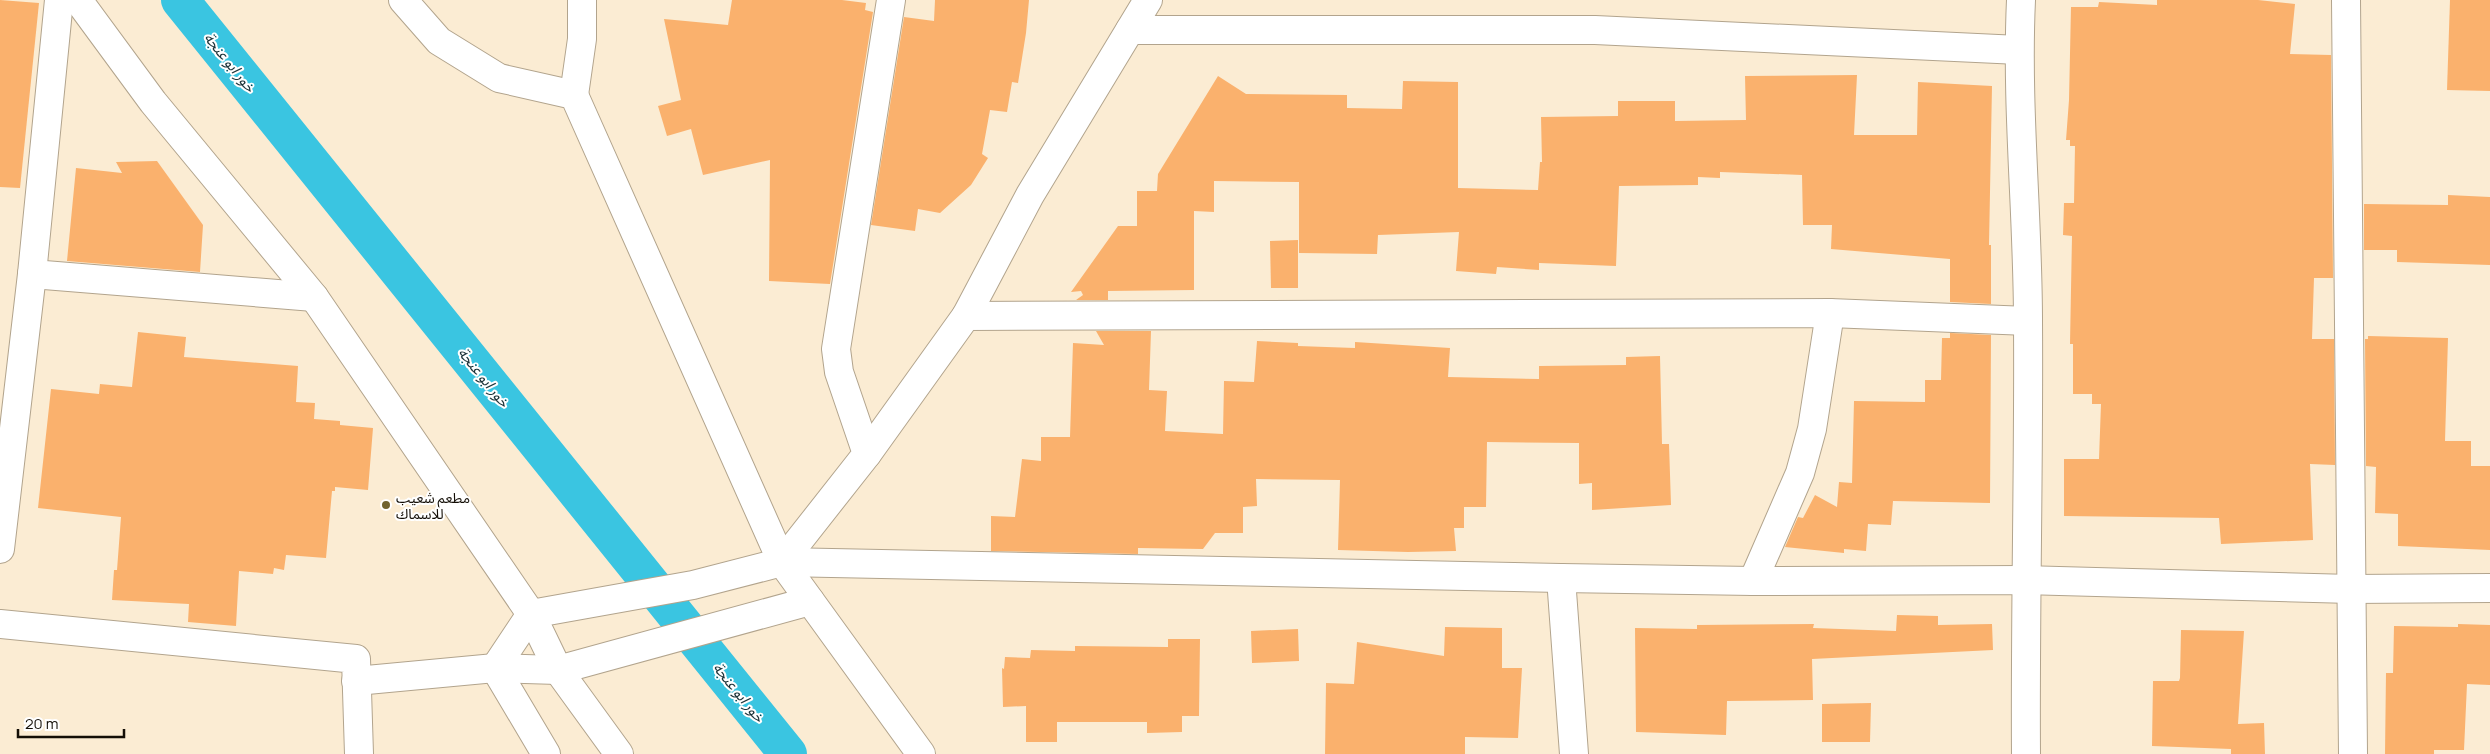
<svg xmlns="http://www.w3.org/2000/svg" width="2490" height="754" font-family="Manrope,'Noto Sans Arabic',sans-serif">
  <rect width="100%" height="100%" fill="#fbecd3"/>
  <g fill="none" stroke-linecap="round" stroke-linejoin="round">
    <!-- canal -->
    <path stroke="#3ac5e1" stroke-width="38" d="M180 0 788 754"/>
  </g>
  <!-- building -->
  <g fill="#fab16d">
    <path d="M0 0 39 3 20 188 0 187Z"/>
    <path d="M732 0H842L866 3 865 10 873 12 830 284 769 281 770 160 703 175 691 129 667 136 658 106 681 100 664 19 728 25Z"/>
    <path d="M935 0H1029L1026 33 1018 83 1012 82 1007 112 990 110 982 154 988 158 971 185 940 213 918 209 915 231 871 225 904 17 934 21Z"/>
    <path d="M2157 0H2258L2295 4 2290 54 2331 55 2333 278H2314L2312 339H2334L2335 465 2310 464 2313 540 2221 544 2219 518 2064 516V459H2099L2101 404H2092V394H2073V344H2070L2072 236 2063 235 2064 203H2074L2075 146H2070V140H2066L2069 100 2071 7H2098L2099 2 2157 5Z"/>
    <path d="M2450 0H2490V91L2447 90Z"/>
    <path d="M1857 75 1854 135H1917L1918 82 1992 86 1989 245H1991V304L1950 302V259L1831 249 1832 225H1803L1802 175 1720 172V178L1698 177V185L1619 186 1616 266 1539 263V270L1497 267 1496 274 1456 271 1459 232 1378 235 1377 254 1299 253V182L1214 181V212L1194 211V290L1108 291V300H1076L1083 295 1081 291 1071 292 1118 226H1137V191H1157L1158 174 1218 76 1246 94 1347 95V108L1402 109 1403 81 1458 82V188L1538 190 1540 162H1542L1541 117 1618 116V101H1675V121L1746 120 1745 76Z"/>
    <path d="M157 161 203 225 200 272 67 261 76 168 122 173 116 162Z"/>
    <path d="M2448 195 2490 197V265L2397 262V250H2364V204L2448 205Z"/>
    <path d="M1298 240V288H1271L1270 241Z"/>
    <path d="M1096 331H1151L1149 390 1167 391 1165 431 1223 434 1224 381 1254 382 1257 341 1298 343V346L1355 348V342L1450 348 1448 377 1539 379V366L1626 365V357L1660 356 1662 444H1669L1671 505 1592 510V483L1579 484V443L1487 442 1486 507H1464V528H1454L1456 551 1408 552 1338 550 1340 480 1256 479 1257 506 1243 507V533H1215L1203 549 1138 548V554L991 551V516L1015 517 1022 459 1041 461V437H1070L1073 343 1104 345Z"/>
    <path d="M138 332 186 337 184 357 298 366 296 402 315 403 314 419 340 421V425L373 428 368 490 335 487V491H332L326 558 286 555 284 570 274 568 273 574 239 571 236 626 188 622 189 604 112 600 114 570H117L121 517 38 508 51 389 99 394 100 384 132 387Z"/>
    <path d="M1950 333 1991 335 1990 503 1893 501 1891 525 1868 524 1866 551 1844 549V553L1785 547 1798 517 1803 518 1815 495 1837 507 1839 482 1852 483 1854 401 1925 402V380H1941L1942 338H1950Z"/>
    <path d="M2368 336 2448 338 2445 441H2471V466H2490V550L2398 546V514L2375 513 2376 467 2366 466 2365 339H2368Z"/>
    <path d="M1897 615 1938 616V625L1992 624 1993 650 1812 659 1813 700 1727 701 1726 735 1636 732 1635 628 1697 629V625L1814 624 1813 628 1896 631Z"/>
    <path d="M2458 624 2490 625V685L2467 684 2464 750H2434V754H2385L2386 673H2393L2394 626 2458 627Z"/>
    <path d="M1445 627 1502 628V668H1522L1518 738 1465 737V754H1325L1326 683 1354 684 1357 642 1444 656Z"/>
    <path d="M1298 629 1299 661 1252 663 1251 631Z"/>
    <path d="M2181 630 2244 631 2238 724 2264 723 2265 754H2231V749L2152 746 2153 681H2179L2180 678Z"/>
    <path d="M1168 639H1200L1199 716H1182V732L1147 733V722H1057V742H1026V706L1003 707 1002 668 1004 669 1005 657 1030 658 1031 650 1075 651V646L1168 647Z"/>
    <path d="M1871 703 1870 742H1822V704Z"/>
  </g>
  <g fill="none" stroke-linecap="round" stroke-linejoin="round">
    <!-- street casing -->
    <g stroke="#b2a48d" stroke-width="30">
      <g id="street">
        <path d="M78 0 153 102 314 297 531 614 558 670 619 754"/>
        <path d="M403 0 439 41 499 78 574 95 782 562 921 754"/>
        <path d="M2021 0C2016 107 2028 215 2028 322 2029 466 2025 610 2026 754"/>
        <path d="M2346 0 2353 754"/>
        <path d="M1130 30H1595L2019 50"/>
        <path d="M574 95 582 39V0"/>
        <path d="M32 274 314 297"/>
        <path d="M966 316 1030 195 1148 0"/>
        <path d="M867 454 966 316 1830 313 2028 321"/>
        <path d="M0 549 32 274 59 0"/>
        <path d="M782 562 867 454 839 372 836 349 891 0"/>
        <path d="M1561 578 1574 754"/>
        <path d="M1753 581 1800 473 1812 429 1830 313"/>
        <path d="M0 624 356 659 359 754"/>
        <path d="M495 668 531 614 693 585 782 562 1561 578 1753 581 2025 580 2351 589 2490 588"/>
        <path d="M495 668 546 754"/>
        <path d="M356 681 495 668 558 670 810 601"/>
      </g>
    </g>
    <!-- street -->
    <use href="#street" stroke="#fff" stroke-width="28"/>
  </g>
  <!-- markers -->
  <circle fill="#716330" stroke="#fff" stroke-width="2" cx="386" cy="505" r="5"/>
  <g text-anchor="middle" dominant-baseline="central" stroke-width="4" stroke-linejoin="round" paint-order="stroke">
    <!-- poi labels -->
    <g font-size="14" fill="#130e06" stroke="#fff" text-anchor="start">
      <text x="396" y="497">مطعم شعيب<tspan x="396" dy="16">للاسماك</tspan></text>
    </g>
    <!-- water labels -->
    <g font-size="15" font-style="italic" fill="#1c3238" stroke="#fff">
      <text transform="translate(230 62) rotate(51)">خور ابو عنجة</text>
      <text transform="translate(484 377) rotate(51)">خور ابو عنجة</text>
      <text transform="translate(739 692) rotate(51)">خور ابو عنجة</text>
    </g>
  </g>
  <!-- scale -->
  <path d="M18 729v8h106v-8" fill="none" stroke="#130e06" stroke-width="2.5"/>
  <text x="25" y="729" font-size="15" fill="#130e06" stroke="#ffffff" stroke-width="4" paint-order="stroke">20 m</text>
</svg>
